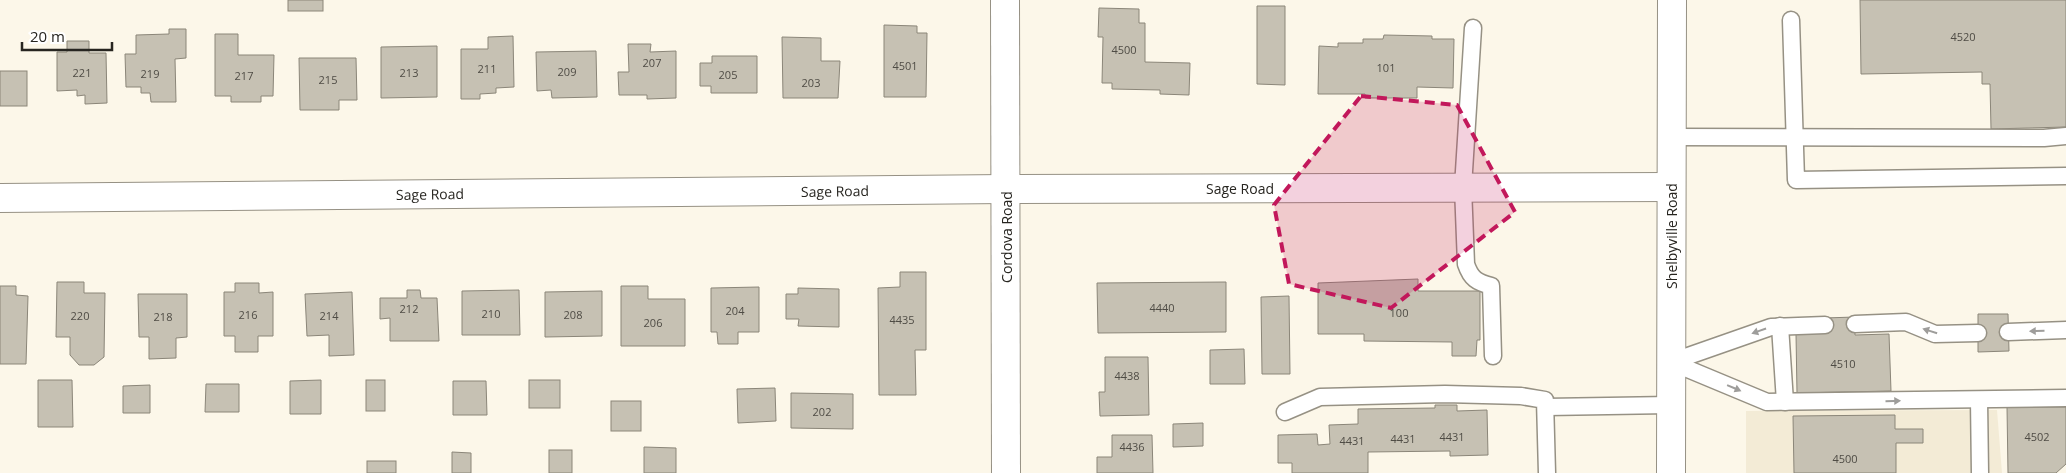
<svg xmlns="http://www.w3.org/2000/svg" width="2066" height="473" font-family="'Open Sans',sans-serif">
  <rect width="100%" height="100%" fill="#fcf7e9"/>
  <!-- built -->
  <path fill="#f3ebd6" d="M1997 410 2002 473H1746V411Z"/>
  <!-- building -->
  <g fill="#c6c1b3" stroke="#8b8679">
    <rect x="288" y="0" width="35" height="11"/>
    <path d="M1860 0H2066V127L1991 129 1990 84H1982V72L1861 74Z"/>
    <path d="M1257 6H1285V85L1257 84Z"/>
    <path d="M1099 8 1139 9V23H1145V62L1190 63 1189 95 1160 94V90L1112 89V83H1102L1103 37H1098Z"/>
    <path d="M884 25 917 26V33H927L926 97H884Z"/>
    <path d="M169 29H186V58L175 59 176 102H151L150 93H141V87H126L125 54H136V35L169 34Z"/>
    <path d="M215 34H238V55H274L273 96H261V102H231V96H215Z"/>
    <path d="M1384 35 1432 36V39H1454L1453 88 1417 87V98H1365V94H1318L1319 46 1338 47V43H1363V39H1383Z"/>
    <path d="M513 36 514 87 496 88V93L480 94V99H461V49H488V37Z"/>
    <path d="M782 37 821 38V61H840L838 98H783Z"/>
    <path d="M67 41H89V53H106L107 103 85 104V95L77 96V90L57 91V52H67Z"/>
    <path d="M628 44H651L650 52 676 51V98L647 99V95H619L618 72H629Z"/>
    <path d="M437 46V97L381 98V47Z"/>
    <path d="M596 51 597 97 552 98 551 90 537 91 536 52Z"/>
    <path d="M712 56H757V93H711V86H700V63H712Z"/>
    <path d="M299 58H356L357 100H339V110H300Z"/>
    <rect x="0" y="71" width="27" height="35"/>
    <path d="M900 272H926V350H915L916 395H879L878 288 900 287Z"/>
    <path d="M1418 279V291H1480V340H1477L1476 356H1452V342L1364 341V334H1318V283Z"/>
    <path d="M57 282H84V293H105L104 357 94 365H79L70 355V337H56Z"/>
    <path d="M1226 282V332L1098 333 1097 283Z"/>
    <path d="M235 283H259V293L273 292V336H258V352H235V336H224V292H235Z"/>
    <path d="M0 286H16V295L28 296 26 364H0Z"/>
    <path d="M621 286H648V299H685V346H621Z"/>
    <path d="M759 287V332H738V344H718L717 332H711V288Z"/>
    <path d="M798 288 839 289V327L798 326 799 319H786V294H798Z"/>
    <path d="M407 290H420L421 298H437L439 341H390V318L380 319V298H407Z"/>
    <path d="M519 290 520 335H462V291Z"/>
    <path d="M602 291V336L545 337V292Z"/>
    <path d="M352 292 354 355 329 356V335L307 336 305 294Z"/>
    <path d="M138 294H187V337L176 338V358L149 359V337H139Z"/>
    <path d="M1289 296 1290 374H1262L1261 297Z"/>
    <path d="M1978 314H2008L2009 351 1978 352Z"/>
    <path d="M1855 317V335L1889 334 1891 391 1797 393 1796 334 1824 318Z"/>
    <path d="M1244 349 1245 384H1210V350Z"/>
    <path d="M1105 357H1148L1149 415 1100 416 1099 392H1105Z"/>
    <path d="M38 380H72L73 427H38Z"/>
    <path d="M321 380V414H290V381Z"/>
    <rect x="366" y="380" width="19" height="31"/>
    <rect x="529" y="380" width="31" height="28"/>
    <path d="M453 381H486L487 415H453Z"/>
    <path d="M206 384H239V412H205Z"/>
    <path d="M150 385V413H123V386Z"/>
    <path d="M775 388 776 421 738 423 737 389Z"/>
    <path d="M791 393 853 394V429L791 428Z"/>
    <rect x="611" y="401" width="30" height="30"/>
    <path d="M1435 405H1457V411L1487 410 1488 455 1450 456V451L1368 452V473H1292V463H1278V435L1317 434 1318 445 1330 444 1329 425 1358 424V409L1435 408Z"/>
    <path d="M2007 407H2066V464L2056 473H2008Z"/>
    <path d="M1895 415V429H1923V443H1896V473H1794L1793 416Z"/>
    <path d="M1203 423V446L1173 447V424Z"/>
    <path d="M1112 435H1152L1153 473H1097V457H1112Z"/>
    <path d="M644 447 676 448V473H644Z"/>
    <rect x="549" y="450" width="23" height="23"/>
    <path d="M452 452 471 453V473H452Z"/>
    <rect x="367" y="461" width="29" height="12"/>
  </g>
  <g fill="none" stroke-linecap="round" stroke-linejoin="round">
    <!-- service casing -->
    <g stroke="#969184" stroke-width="19">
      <g id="service">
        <path d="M1791 20 1796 180 2066 176"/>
        <path d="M1473 28 1463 187 1466 264C1471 279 1477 282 1491 286L1493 356"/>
        <path d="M1671 137 2044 138 2066 136"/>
        <path d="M1855 324 1906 322 1935 334 1978 333"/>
        <path d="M1825 325 1771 327 1671 362 1767 402 2066 398"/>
        <path d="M1780 326 1785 402"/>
        <path d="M2008 332 2066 330"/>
        <path d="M1979 400 1980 473"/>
        <path d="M1546 407 1670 405"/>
        <path d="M1285 412 1320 397 1445 394 1521 396 1545 400 1547 473"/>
      </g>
    </g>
    <!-- minor casing -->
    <g stroke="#969184" stroke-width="30">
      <g id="minor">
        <path d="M1005 0 1006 473"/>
        <path d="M0 198 1006 189 1671 187"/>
      </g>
    </g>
    <!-- primary casing -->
    <g stroke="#969184" stroke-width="30">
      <path id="primary" d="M1671 473 1672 0"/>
    </g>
    <!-- service -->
    <use href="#service" stroke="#fff" stroke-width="16"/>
    <!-- minor -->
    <use href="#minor" stroke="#fff" stroke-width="28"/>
    <!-- primary -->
    <use href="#primary" stroke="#fff" stroke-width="28"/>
  </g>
  <!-- one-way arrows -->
  <defs><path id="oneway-solid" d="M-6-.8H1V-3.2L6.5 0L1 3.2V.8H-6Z" transform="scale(1.25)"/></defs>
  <g fill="#9e9d9b">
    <use href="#oneway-solid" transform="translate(1759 331) rotate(161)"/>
    <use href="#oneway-solid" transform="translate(1930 331) rotate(-162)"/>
    <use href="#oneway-solid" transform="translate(2037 331) rotate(179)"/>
    <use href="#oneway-solid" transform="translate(1734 388) rotate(23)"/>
    <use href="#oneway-solid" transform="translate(1893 401) rotate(-1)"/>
  </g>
  <!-- marked area -->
  <path fill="#c2185b" fill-opacity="0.2" stroke="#c2185b" stroke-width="4" stroke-dasharray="10 6" stroke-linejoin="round" d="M1361 96 1457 105 1515 212 1391 308 1289 284 1274 205Z"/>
  <g text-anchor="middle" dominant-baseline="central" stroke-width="5" stroke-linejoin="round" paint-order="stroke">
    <!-- number labels -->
    <g font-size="11" fill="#4f4c45">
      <text x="1963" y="36">4520</text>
      <text x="1124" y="49">4500</text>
      <text x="652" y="62">207</text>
      <text x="905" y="65">4501</text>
      <text x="1386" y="67">101</text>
      <text x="487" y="68">211</text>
      <text x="567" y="71">209</text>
      <text x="82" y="72">221</text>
      <text x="409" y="72">213</text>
      <text x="150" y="73">219</text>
      <text x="728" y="74">205</text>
      <text x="244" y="75">217</text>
      <text x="328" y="79">215</text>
      <text x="811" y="82">203</text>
      <text x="1162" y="307">4440</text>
      <text x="409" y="308">212</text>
      <text x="735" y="310">204</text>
      <text x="1399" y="312">100</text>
      <text x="491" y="313">210</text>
      <text x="248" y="314">216</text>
      <text x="573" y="314">208</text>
      <text x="80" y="315">220</text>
      <text x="329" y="315">214</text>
      <text x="163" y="316">218</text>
      <text x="902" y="319">4435</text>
      <text x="653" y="322">206</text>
      <text x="1843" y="363">4510</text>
      <text x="1127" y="375">4438</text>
      <text x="822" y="411">202</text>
      <text x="1452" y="436">4431</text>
      <text x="2037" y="436">4502</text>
      <text x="1403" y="438">4431</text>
      <text x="1352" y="440">4431</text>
      <text x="1132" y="446">4436</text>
      <text x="1845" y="458">4500</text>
    </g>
    <!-- street labels -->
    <g font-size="14" fill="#272520" stroke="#fff">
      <text x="1240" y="188">Sage Road</text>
      <text transform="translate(835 191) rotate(-1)">Sage Road</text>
      <text transform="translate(430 194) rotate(-1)">Sage Road</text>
      <text transform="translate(1671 236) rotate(-90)">Shelbyville Road</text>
      <text transform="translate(1006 237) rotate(-90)">Cordova Road</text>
    </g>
  </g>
  <!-- scale -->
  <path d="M22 42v8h90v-8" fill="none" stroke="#272520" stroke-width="2.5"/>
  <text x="30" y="42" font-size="15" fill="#272520" stroke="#ffffff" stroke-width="4" paint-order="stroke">20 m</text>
</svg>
